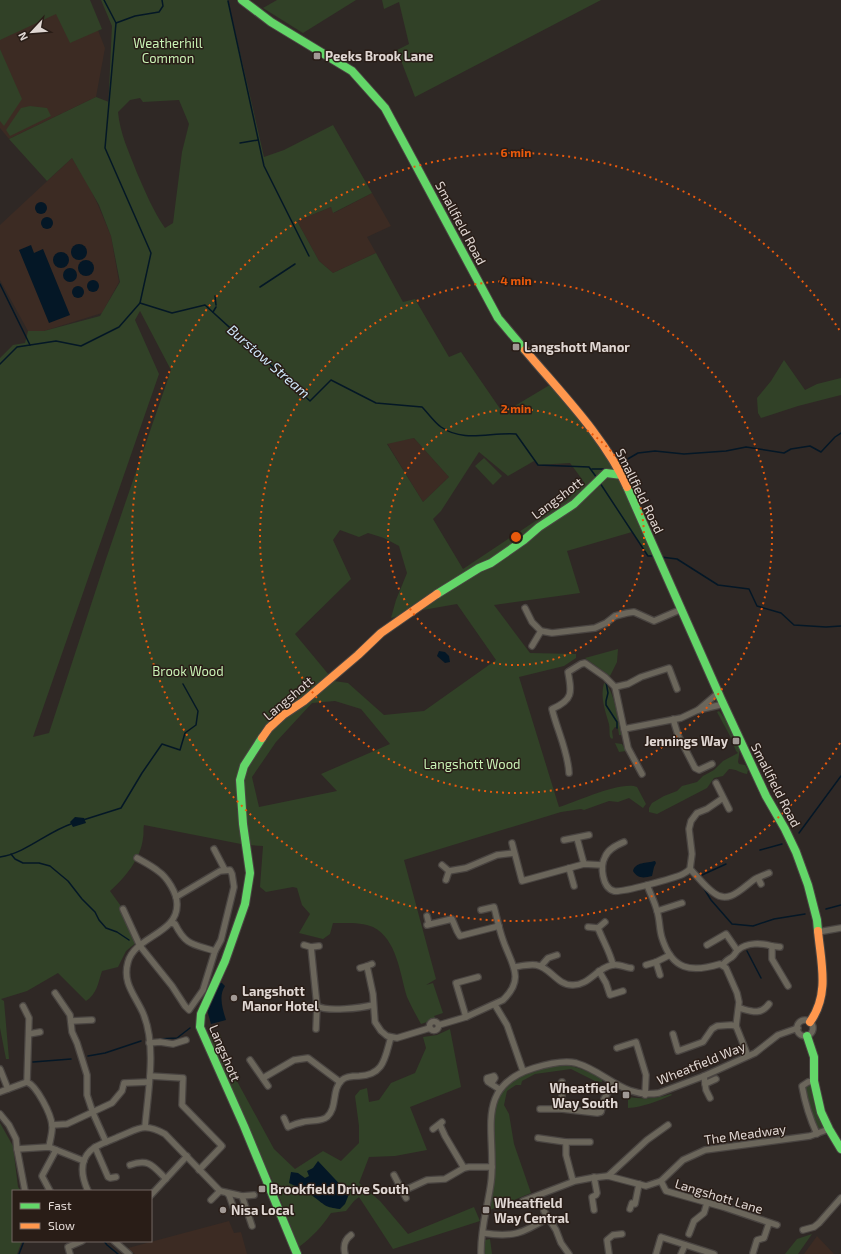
<svg xmlns="http://www.w3.org/2000/svg" width="841" height="1254" font-family="'Exo 2',sans-serif">
  <rect width="100%" height="100%" fill="#2f2825"/>
  <!-- built -->
  <g fill="#3c2b23">
    <path d="M0 0H86L105 48 96 97 9 139 0 128Z"/>
    <path d="M72 158 86 180 98 205 111 236 119 282 102 313 44 331H28L0 280V225Z"/>
    <path d="M372 193 391 226 367 237 376 253 333 273 319 261 297 221 331 207 334 213Z"/>
    <path d="M414 438 449 477 423 502 387 443Z"/>
    <path d="M229 1221 234 1233 241 1232 247 1254H135L128 1248Z"/>
    <path d="M817 1236 834 1254H804Z"/>
  </g>
  <!-- green -->
  <g fill="#314127" fill-rule="evenodd">
    <path d="M0 0H90L102 29 70 43 56 14 0 40Z"/>
    <path d="M101 0H228L264 157 284 150 333 125 372 193 333 213 331 207 297 221 319 261 333 273 376 253 403 302 415 299 449 357 461 352 503 413 553 383 622 475 657 552 648 556 632 532 567 551 580 593 494 605 530 653 576 654V658L564 666 519 677 559 807C575 802 623 780 637 787L646 804 643 808 629 798 618 802 609 801 584 810 581 809 561 812 404 860 436 979 426 985 433 983 443 1013 434 1016 436 1019 421 1024C416 1015 411 1006 407 997 400 974 397 939 373 927 363 922 344 923 333 923L330 934 323 939 299 933 310 914 302 905 297 888 293 887 266 892 260 887 263 846 246 845 144 825C143 829 144 833 143 838 141 858 125 878 110 891L123 909 138 941 126 951 118 967 102 971C98 983 97 994 86 1001L58 973 27 991 1 999 4 1001 9 1059H6L0 1028V358L13 345 25 343 28 331H44L100 316 120 282 111 236 99 205 72 158 47 181 9 139 96 97 109 102 108 111 112 26ZM140 98 143 102 179 100 189 124 182 152 173 223 165 228C153 211 145 191 137 173 129 152 120 134 118 112L130 100ZM140 311 171 370 106 559 49 733 33 737 159 374 135 320ZM414 438 449 477 423 502 387 444ZM479 452 508 476 534 461 538 465 570 463 584 482 567 500 463 569 433 519 441 511ZM340 530 359 537 368 533 384 538 399 546 407 573 396 600 391 618 417 611 457 604 496 660 424 711 384 715 348 683 334 681 295 634 351 579 333 540ZM335 701 361 709 390 744 321 774 337 791 259 807 252 777 276 742 312 703Z"/>
    <path d="M277 0H356L303 33 263 8Z"/>
    <path d="M382 0H601L415 97 397 50 409 44 399 2 384 9Z"/>
    <path d="M0 49 22 99 4 126 0 121Z"/>
    <path d="M30 106 47 108 51 116 10 136 6 130 21 108Z"/>
    <path d="M784 360 805 390 817 384 841 378V395L798 406 761 418 758 413 757 398 771 381Z"/>
    <path d="M484 458 502 476 493 485 475 466Z"/>
    <path d="M618 649 617 662 610 676 585 658Z"/>
    <path d="M604 683C614 687 618 722 621 733V735H619L618 728 615 727 612 731 613 738 612 739 610 737C609 733 610 728 609 724 605 710 600 697 604 683Z"/>
    <path d="M719 711 728 723 740 748 738 762 739 764 745 765 748 770 747 774C740 773 737 769 729 769L723 776 714 778 707 788 657 814 649 812V808L652 803 664 796 677 791 682 786 697 782 703 776 714 770 723 761 738 753 736 751 730 736 717 712Z"/>
    <path d="M615 743 622 744 626 751 619 752Z"/>
    <path d="M450 1029 461 1087 410 1107 427 1150 395 1156 369 1157 359 1183 380 1201 408 1234 474 1207 480 1221 393 1249 359 1197 354 1201 346 1211 331 1213C321 1228 313 1236 299 1247L277 1191 209 1040 211 1033 219 1031 232 1072 274 1149 295 1169 323 1151 341 1161 359 1143V1126L355 1096 360 1090 367 1088 369 1102 379 1100 391 1083 415 1073 426 1048 423 1037 437 1035Z"/>
    <path d="M565 1065C578 1067 591 1072 602 1079V1082L595 1081 571 1069 535 1074 522 1081 521 1085H516L507 1091 504 1105 509 1114 514 1144 531 1193 490 1210C492 1196 495 1183 495 1170 495 1147 490 1121 497 1099 506 1073 542 1067 565 1065Z"/>
    <path d="M807 1085H810L811 1086 815 1108 824 1127 819 1129 810 1109 805 1087Z"/>
    <path d="M671 1094 672 1095C658 1101 643 1107 628 1108V1097C643 1099 656 1099 671 1094Z"/>
    <path d="M0 1123 13 1146 18 1187 21 1191H13V1241H22L17 1254H0Z"/>
    <path d="M812 1234 798 1254H785L797 1239Z"/>
    <path d="M490 1239 492 1254H484L485 1240Z"/>
  </g>
  <!-- water -->
  <g fill="#041726">
    <circle cx="41" cy="208" r="6"/>
    <circle cx="47" cy="223" r="6"/>
    <circle cx="79" cy="252" r="8"/>
    <path d="M31 245 34 253 43 249 70 315 49 323 19 250Z"/>
    <circle cx="61" cy="260" r="8"/>
    <circle cx="86" cy="268" r="8"/>
    <circle cx="70" cy="275" r="7"/>
    <circle cx="93" cy="286" r="6"/>
    <circle cx="78" cy="292" r="6"/>
    <path d="M439 651 445 652 449 656 450 662 445 663 437 656Z"/>
    <path d="M75 817 84 818 86 823 73 827 70 822Z"/>
    <path d="M655 861 656 863 654 867 652 876C644 878 638 879 633 871 635 862 647 863 655 861Z"/>
    <path d="M218 982 222 983 225 986C218 996 223 1010 226 1020L211 1024 207 1010Z"/>
    <path d="M318 1161 349 1194 345 1204 340 1209C325 1207 326 1206 314 1197 307 1191 297 1187 289 1183L291 1172 298 1173 305 1178 309 1176 307 1171 313 1168Z"/>
  </g>
  <g fill="none" stroke-linecap="round" stroke-linejoin="round">
    <!-- stream -->
    <g stroke="#041726" stroke-width="1.5">
      <path d="M228 1 264 166 309 256"/>
      <path d="M116 23 135 16 159 12 163 6 162 0"/>
      <path d="M240 143 258 140"/>
      <path d="M0 284 30 345"/>
      <path d="M260 287 295 264"/>
      <path d="M215 296 216 305"/>
      <path d="M140 303 172 313 205 305 310 401 331 380 376 403 422 407C428 413 434 422 441 427 464 443 490 432 516 434L538 465 589 467 597 478"/>
      <path d="M213 312 216 307"/>
      <path d="M0 364 17 347 56 341 81 346 119 327 140 303 151 253 105 148 116 23 104 0"/>
      <path d="M626 460 638 453 655 451 684 454 726 451 746 447 784 453 791 449 810 446 821 452 835 437 841 433"/>
      <path d="M592 469H606"/>
      <path d="M600 483 648 556H655"/>
      <path d="M661 557 677 559 718 585 749 589 757 606 781 613 794 625 826 627 841 626"/>
      <path d="M606 682 608 693 606 701V705L617 722V728"/>
      <path d="M83 820 121 808 142 773 162 744 180 750 185 733 196 725 198 711 183 684"/>
      <path d="M799 833 841 776"/>
      <path d="M760 850 782 844"/>
      <path d="M11 854 15 859 23 863H39L50 866 68 881 82 899 95 912 99 920 106 928 117 932 129 940"/>
      <path d="M0 857C26 853 47 832 71 824"/>
      <path d="M702 875 726 864"/>
      <path d="M703 887 711 900 732 924 753 926 774 919 805 914"/>
      <path d="M826 909 841 905"/>
      <path d="M747 951 761 978"/>
      <path d="M158 1039 177 1038 190 1028"/>
      <path d="M88 1056 105 1053 141 1041"/>
      <path d="M33 1062 71 1059"/>
      <path d="M104 1241 107 1245 118 1254"/>
      <path d="M19 1254 24 1241"/>
    </g>
    <!-- street casing -->
    <g stroke="#4a4542" stroke-width="8">
      <g id="street">
        <path d="M525 608 532 622 541 631 552 633 595 628 606 623 615 616 627 613 634 612 654 621 682 609"/>
        <path d="M532 646 541 631"/>
        <path d="M615 687 628 684 641 677 669 668 677 689"/>
        <path d="M698 710 718 693"/>
        <path d="M673 719 678 735 695 768 699 770 712 764"/>
        <path d="M624 729 681 718 698 710 724 704"/>
        <path d="M569 773C568 751 557 730 552 709 573 700 572 693 568 672L581 664 585 663 605 677 615 687 628 748 642 774"/>
        <path d="M716 783 729 809"/>
        <path d="M577 838 584 864"/>
        <path d="M564 840 589 835"/>
        <path d="M624 842C617 845 608 849 605 857 600 866 602 888 614 891 621 893 675 878 683 874 685 873 688 871 690 869L692 854 689 829 691 821 697 813 707 809 723 798"/>
        <path d="M512 843 522 881 584 864 602 865"/>
        <path d="M214 849 225 870"/>
        <path d="M137 858C144 862 152 866 158 871 167 877 177 893 177 904 178 934 135 936 128 962 122 983 135 995 143 1013 157 1046 148 1091 145 1127"/>
        <path d="M442 865 449 871"/>
        <path d="M569 868 574 886"/>
        <path d="M690 869C698 877 705 887 714 893 729 905 743 887 755 879 759 877 764 875 769 873"/>
        <path d="M758 878 761 884"/>
        <path d="M446 880 449 871 466 868 497 855 514 853"/>
        <path d="M647 885C650 893 655 902 657 911 660 920 659 929 662 938 672 970 691 973 720 964L726 968 737 993 739 1002 736 1026 748 1056"/>
        <path d="M123 909 140 946 172 986 185 1006 189 1010 203 990 215 951"/>
        <path d="M657 911 682 903"/>
        <path d="M427 916 429 924"/>
        <path d="M171 923 175 924C186 946 193 944 215 951L221 940 234 887 232 874 230 870 220 871 176 897"/>
        <path d="M427 925 452 919 457 931 460 936 499 926"/>
        <path d="M588 927 598 928 605 922"/>
        <path d="M598 928C603 941 610 952 613 965"/>
        <path d="M818 932 841 928"/>
        <path d="M304 945 311 947 317 1006C327 1012 361 1008 373 1005"/>
        <path d="M707 945 726 934 737 950"/>
        <path d="M772 946 780 947"/>
        <path d="M311 947 319 946"/>
        <path d="M656 962 660 975"/>
        <path d="M372 964 367 966 373 994 375 1022 381 1031 387 1036 397 1038 430 1028"/>
        <path d="M646 965 656 962 670 955"/>
        <path d="M723 965C725 961 729 959 732 957 735 955 736 951 738 950 747 942 762 943 772 946V959L788 986"/>
        <path d="M541 966 548 958 557 955"/>
        <path d="M515 967C521 966 529 964 536 965 550 967 557 985 572 985 589 986 597 967 613 965 618 964 625 967 631 968"/>
        <path d="M360 968 367 966"/>
        <path d="M599 971 606 983 610 995 623 991"/>
        <path d="M55 993 70 1015 72 1032 77 1043 87 1075V1095L93 1113 106 1142"/>
        <path d="M495 1005 507 1025 523 1071"/>
        <path d="M23 1006 29 1018 27 1082C37 1086 51 1114 52 1125 53 1131 50 1140 49 1147"/>
        <path d="M739 1008C751 1011 760 1016 769 1004"/>
        <path d="M466 1017 456 983 478 977"/>
        <circle cx="805" cy="1028" r="8"/>
        <path d="M71 1021 92 1020"/>
        <circle cx="434" cy="1026" r="4.5"/>
        <path d="M439 1025 466 1017 503 1000C526 978 511 964 503 940 499 929 497 918 494 907L481 910"/>
        <path d="M316 1029 317 1006"/>
        <path d="M29 1034 40 1032"/>
        <path d="M673 1034 678 1051 703 1042 712 1029 717 1026 731 1025 736 1026"/>
        <path d="M149 1043 160 1042 173 1044 186 1040"/>
        <path d="M617 1048 636 1042 646 1075 645 1095"/>
        <path d="M250 1060 268 1086"/>
        <path d="M0 1069 8 1089"/>
        <path d="M150 1076 183 1078 182 1105 222 1146 199 1170"/>
        <path d="M704 1076 706 1090 710 1098"/>
        <path d="M263 1078 294 1060 308 1058 340 1082"/>
        <path d="M814 1081 808 1082 802 1086C805 1103 810 1119 817 1134"/>
        <path d="M491 1084 495 1078 494 1076 487 1078V1080L488 1082 499 1089"/>
        <path d="M705 1084 716 1079"/>
        <path d="M0 1092 27 1082"/>
        <path d="M540 1109H562L597 1113 601 1112 604 1099 613 1083"/>
        <path d="M562 1109V1082"/>
        <path d="M0 1114 9 1125 16 1139 17 1149 25 1191"/>
        <path d="M284 1118 288 1127C292 1125 298 1123 303 1122 310 1120 321 1122 327 1117 338 1107 331 1090 342 1080 346 1076 354 1076 359 1076 385 1075 385 1056 391 1037"/>
        <path d="M52 1125 67 1124 112 1103 122 1091 124 1083 149 1082"/>
        <path d="M440 1125 445 1136 464 1168"/>
        <path d="M433 1129 442 1122"/>
        <path d="M538 1138 566 1142H590"/>
        <path d="M566 1142V1155L573 1181"/>
        <path d="M95 1147 108 1177 110 1178 116 1177"/>
        <path d="M17 1149 49 1147 84 1161"/>
        <path d="M130 1165C149 1158 153 1166 166 1179"/>
        <path d="M394 1175 406 1198"/>
        <path d="M608 1176 647 1140 668 1125"/>
        <path d="M661 1181 683 1160 705 1150 810 1136 829 1129"/>
        <path d="M50 1191 42 1176 56 1150"/>
        <path d="M88 1191C82 1178 79 1162 90 1151 97 1144 110 1141 118 1137 139 1129 143 1122 165 1134L220 1191 242 1196 254 1195"/>
        <path d="M403 1191 427 1180 445 1179 464 1168 469 1167H492"/>
        <path d="M227 1193 229 1195 235 1212"/>
        <path d="M151 1195 187 1156"/>
        <path d="M242 1196 252 1226"/>
        <path d="M211 1200 220 1191"/>
        <path d="M523 1201 575 1181 591 1178 608 1176 646 1186 661 1181 666 1191 723 1207 777 1225"/>
        <path d="M630 1209 632 1203 635 1204 639 1184"/>
        <path d="M594 1210 592 1197 596 1195 597 1193 594 1177"/>
        <path d="M544 1211 556 1230 561 1243 569 1254"/>
        <path d="M803 1230 814 1227 819 1223 841 1198"/>
        <path d="M483 1233C513 1238 523 1233 548 1218"/>
        <path d="M689 1234 694 1221 704 1213 707 1203"/>
        <path d="M114 1241 129 1254"/>
        <path d="M753 1253 757 1240 764 1238 769 1223"/>
        <path d="M70 1254 68 1247 82 1241"/>
        <path d="M345 1254C343 1246 344 1240 351 1235"/>
        <path d="M481 1254C480 1230 488 1206 491 1182 497 1134 472 1087 534 1068 547 1064 563 1060 576 1063 607 1072 623 1099 659 1093L704 1076 755 1053 778 1035 798 1028"/>
        <path d="M609 1254 607 1240 613 1235 622 1234"/>
        <path d="M656 1254 661 1237 714 1254"/>
        <path d="M681 1254 685 1245"/>
      </g>
    </g>
    <!-- fast casing -->
    <g stroke="#4a4542" stroke-width="10">
      <g id="fast">
        <path d="M242 0 271 22 352 71 385 108 498 318 525 350"/>
        <path d="M627 487 721 699 766 796 785 829 796 852 808 885 817 920 818 931"/>
        <path d="M437 594 479 568 491 563 524 540 539 527 574 504 606 473 622 475"/>
        <path d="M262 738 244 766 240 780 243 824 250 873 245 904 225 961 201 1014 200 1027 244 1126 297 1254"/>
        <path d="M807 1036 814 1057V1081L821 1112 829 1129 841 1149"/>
      </g>
    </g>
    <!-- slow casing -->
    <g stroke="#4a4542" stroke-width="10">
      <g id="slow">
        <path d="M525 350C560 392 605 437 627 487"/>
        <path d="M262 738 269 728 283 715 304 701 358 655 381 633 437 594"/>
        <path d="M810 1022C830 994 821 963 818 931"/>
      </g>
    </g>
    <!-- street -->
    <use href="#street" stroke="#6b665b" stroke-width="5.5"/>
    <!-- fast -->
    <use href="#fast" stroke="#63d668" stroke-width="8"/>
    <!-- slow -->
    <use href="#slow" stroke="#ff974d" stroke-width="8"/>
  </g>
  <!-- distance rings -->
  <g fill="none" stroke="#e8590c" stroke-width="2" stroke-dasharray="2 4">
    <circle cx="516" cy="537" r="128"/>
    <circle cx="516" cy="537" r="256"/>
    <path d="M840 743A384 384 0 1 1 840 331"/>
  </g>
  <!-- markers -->
  <g fill="#a29a96" stroke="#291d17" stroke-width="1.5">
    <rect x="313" y="52" width="8" height="8" rx="2"/>
    <rect x="512" y="343" width="8" height="8" rx="2"/>
    <rect x="732" y="737" width="8" height="8" rx="2"/>
    <circle cx="234" cy="998" r="4"/>
    <rect x="622" y="1091" width="8" height="8" rx="2"/>
    <rect x="258" y="1185" width="8" height="8" rx="2"/>
    <circle cx="223" cy="1210" r="4"/>
    <rect x="482" y="1206" width="8" height="8" rx="2"/>
  </g>
  <g text-anchor="middle" dominant-baseline="central" stroke-width="3" stroke-linejoin="round" paint-order="stroke">
    <!-- park labels -->
    <g font-size="13" fill="#c8f1b4" stroke="#291d17">
      <text x="168" y="43">Weatherhill<tspan x="168" dy="15">Common</tspan></text>
      <text x="188" y="671">Brook Wood</text>
      <text x="472" y="764">Langshott Wood</text>
    </g>
    <!-- poi labels -->
    <g font-size="13" font-weight="bold" fill="#e0d7d3" stroke="#291d17" text-anchor="start">
      <text x="325" y="56">Peeks Brook Lane</text>
      <text x="524" y="347">Langshott Manor</text>
      <text x="728" y="741" text-anchor="end">Jennings Way</text>
      <text x="242" y="991">Langshott<tspan x="242" dy="15">Manor Hotel</tspan></text>
      <text x="618" y="1088" text-anchor="end">Wheatfield<tspan x="618" dy="15">Way South</tspan></text>
      <text x="270" y="1189">Brookfield Drive South</text>
      <text x="494" y="1203">Wheatfield<tspan x="494" dy="15">Way Central</tspan></text>
      <text x="231" y="1210">Nisa Local</text>
    </g>
    <!-- street labels -->
    <g font-size="13" fill="#e0d7d3" stroke="#291d17">
      <text transform="translate(461 223) rotate(62)">Smallfield Road</text>
      <text transform="translate(640 491) rotate(64)">Smallfield Road</text>
      <text transform="translate(557 498) rotate(-37)">Langshott</text>
      <text transform="translate(288 698) rotate(-40)">Langshott</text>
      <text transform="translate(776 785) rotate(63)">Smallfield Road</text>
      <text transform="translate(225 1053) rotate(67)">Langshott</text>
      <text transform="translate(701 1063) rotate(-22)">Wheatfield Way</text>
      <text transform="translate(745 1134) rotate(-8)">The Meadway</text>
      <text transform="translate(719 1196) rotate(17)">Langshott Lane</text>
    </g>
    <!-- water labels -->
    <g font-size="14" font-style="italic" fill="#cee7f9" stroke="#291d17">
      <text transform="translate(269 361) rotate(41)">Burstow Stream</text>
    </g>
  </g>
  <circle cx="516" cy="537" r="6" fill="#e8590c" stroke="#291d17" stroke-width="2"/>
  <g font-size="12" text-anchor="middle" font-weight="bold" fill="#e8590c" stroke="#291d17" stroke-width="3" stroke-linejoin="round" paint-order="stroke">
    <text x="516" y="157">6 min</text>
    <text x="516" y="285">4 min</text>
    <text x="516" y="413">2 min</text>
  </g>
  <!-- legend -->
  <rect x="12" y="1190" width="140" height="52" fill="#291d17" stroke="#726762"/>
  <rect x="20" y="1203" width="20" height="6" fill="#63d668" stroke="#726762"/>
  <text x="48" y="1210" font-size="12" fill="#e0d7d3">Fast</text>
  <rect x="20" y="1223" width="20" height="6" fill="#ff974d" stroke="#726762"/>
  <text x="48" y="1230" font-size="12" fill="#e0d7d3">Slow</text>
  <!-- north arrow -->
  <g transform="translate(32 32) rotate(244)" stroke="#291d17" stroke-width="3" paint-order="stroke">
  <path d="M0-3L7 15L0 10L-7 15Z" fill="#e0d7d3"/>
  <text y="-6" font-size="11" font-weight="bold" text-anchor="middle" fill="#e0d7d3">N</text>
  </g>
</svg>
